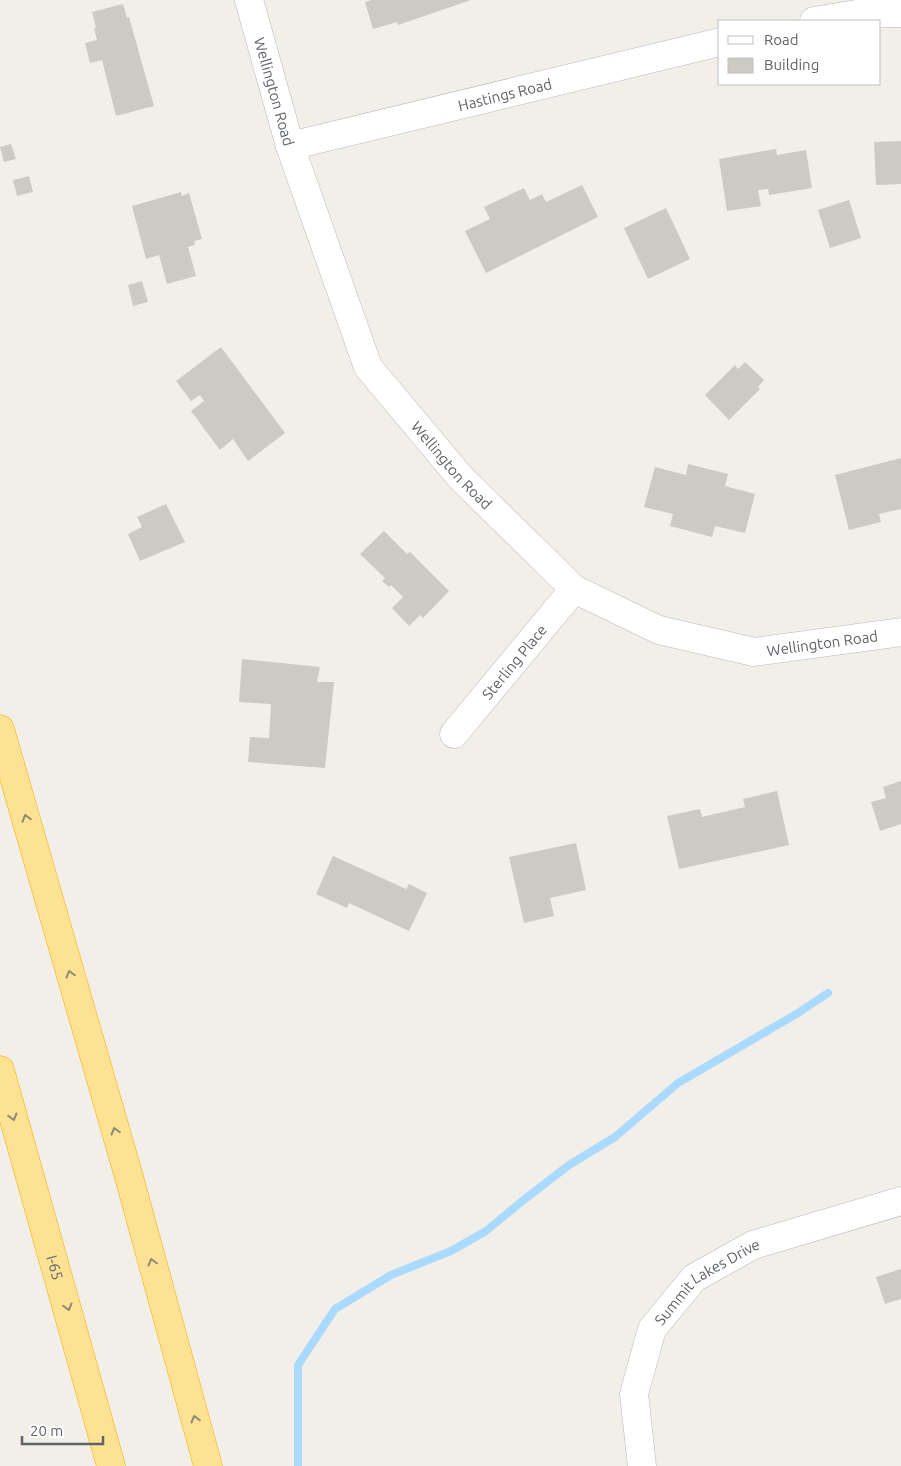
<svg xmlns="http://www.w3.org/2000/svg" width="901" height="1466" font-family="Ubuntu,sans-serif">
  <rect width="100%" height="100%" fill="#f1efe8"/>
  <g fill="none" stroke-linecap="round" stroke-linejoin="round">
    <!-- stream -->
    <path stroke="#aadaff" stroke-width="8" d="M298 1466V1365L335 1309 391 1275 451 1251 486 1231 521 1202 569 1165 615 1137 678 1083 798 1013 828 993"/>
  </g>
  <!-- building -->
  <g fill="#cccac5">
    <path d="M372 0H471L398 25 397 22 373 29 365 2Z"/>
    <path d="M123 4 127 18 129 17 154 106 116 116 102 60 90 63 85 43 97 40 94 28H96L92 12Z"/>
    <path d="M901 141V184L876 185 874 142Z"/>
    <path d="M11 144 16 159 4 162 0 147Z"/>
    <path d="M776 149 777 155 806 150 812 188 769 195 768 189 758 190 761 206 727 211 719 159Z"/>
    <path d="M29 176 33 192 17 196 13 180Z"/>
    <path d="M582 185 598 217 486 273 465 231 490 219 484 207 524 188 530 200 542 194 546 202Z"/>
    <path d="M181 192 182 196 189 193 202 239 194 241 195 245 188 247 196 276 167 284 159 255 146 259 132 206Z"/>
    <path d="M849 200 861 238 830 248 818 210Z"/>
    <path d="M666 208 690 259 648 279 624 228Z"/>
    <path d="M142 281 148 302 133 306 128 285Z"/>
    <path d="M221 347 285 433 248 461 233 439 220 450 191 411 204 401 200 395 191 401 176 381Z"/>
    <path d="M745 362 764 380 758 387 760 389 729 420 705 395 735 365 738 369Z"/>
    <path d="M901 458V509L879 514 881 522 849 530 835 475Z"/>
    <path d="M688 464 728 474 725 486 755 494 745 533 715 526 712 537 670 526 673 514 644 507 655 467 686 475Z"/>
    <path d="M166 504 185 542 140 561 128 534 142 527 137 517Z"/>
    <path d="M384 531 407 554 410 552 449 591 423 618 420 615 409 626 392 608 403 597 391 585 389 587 382 581 385 578 360 554Z"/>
    <path d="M242 659 320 667 317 682H334L325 768 248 762 250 737 269 738 271 704 239 702Z"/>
    <path d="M901 781V824L880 831 871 802 886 798 883 787Z"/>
    <path d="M777 791 789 845 679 869 667 816 700 809 702 817 745 807 743 799Z"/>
    <path d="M576 843 586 890 550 898 554 916 524 923 509 857Z"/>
    <path d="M333 856 406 889 409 884 427 893 409 931 349 903 347 908 316 894Z"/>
    <path d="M901 1269V1299L885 1304 876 1277Z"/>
  </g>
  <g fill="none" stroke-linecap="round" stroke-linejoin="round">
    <!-- minor casing -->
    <g stroke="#b5b8bc" stroke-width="29">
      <g id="minor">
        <path id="s1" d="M249 0 290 146 368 367 461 478 574 589 659 630 754 652 901 632"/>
        <path d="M814 21 856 14 901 13"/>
        <path id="s2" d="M290 146 720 42"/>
        <path id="s3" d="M454 734 574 589"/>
        <path id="s4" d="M642 1466 634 1394 652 1329 694 1278 753 1245 901 1201"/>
      </g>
    </g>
    <!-- highway casing -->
    <g stroke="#f9ab00" stroke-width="29">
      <g id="highway">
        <path d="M0 729 129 1177 208 1466"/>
        <path id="s5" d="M0 1070 111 1466"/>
      </g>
    </g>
    <!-- minor -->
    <use href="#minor" stroke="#fff" stroke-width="28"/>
    <!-- highway -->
    <use href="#highway" stroke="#fde293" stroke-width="28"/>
  </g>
  <!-- one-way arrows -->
  <defs><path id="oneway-chevron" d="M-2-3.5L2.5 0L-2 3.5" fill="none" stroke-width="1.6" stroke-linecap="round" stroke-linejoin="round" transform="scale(1.25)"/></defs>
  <g stroke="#8e8975">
    <use href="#oneway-chevron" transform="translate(26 818) rotate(-106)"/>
    <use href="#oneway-chevron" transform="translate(70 974) rotate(-106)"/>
    <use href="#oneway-chevron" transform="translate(13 1117) rotate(75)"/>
    <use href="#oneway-chevron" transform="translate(115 1131) rotate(-106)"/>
    <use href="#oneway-chevron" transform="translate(152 1262) rotate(-105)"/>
    <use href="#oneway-chevron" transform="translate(68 1307) rotate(75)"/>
    <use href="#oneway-chevron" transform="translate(195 1419) rotate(-105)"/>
  </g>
  <g text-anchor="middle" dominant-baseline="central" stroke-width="4.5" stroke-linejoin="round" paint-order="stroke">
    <!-- street labels -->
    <g font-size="15" fill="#5f6368" stroke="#fff">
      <text stroke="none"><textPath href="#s1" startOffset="95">Wellington Road</textPath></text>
      <text stroke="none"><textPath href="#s2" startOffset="221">Hastings Road</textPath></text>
      <text stroke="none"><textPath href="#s1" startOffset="515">Wellington Road</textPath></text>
      <text stroke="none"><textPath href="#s1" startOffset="950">Wellington Road</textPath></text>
      <text stroke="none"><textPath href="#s3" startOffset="94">Sterling Place</textPath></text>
      <text stroke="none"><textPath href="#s5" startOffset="205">I-65</textPath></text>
      <text stroke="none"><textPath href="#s4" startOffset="214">Summit Lakes Drive</textPath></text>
    </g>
  </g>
  <!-- legend -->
  <rect x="718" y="20" width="162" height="65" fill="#ffffff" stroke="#bfc1c3"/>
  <rect x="728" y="36" width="25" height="8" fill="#ffffff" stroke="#bfc1c3"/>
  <text x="764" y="45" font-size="15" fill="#5f6368">Road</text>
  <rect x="728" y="58" width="25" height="15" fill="#cccac5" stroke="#bfc1c3"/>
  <text x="764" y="70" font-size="15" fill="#5f6368">Building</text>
  <!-- scale -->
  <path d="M22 1436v8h81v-8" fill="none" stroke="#5f6368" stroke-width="2.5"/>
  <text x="30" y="1436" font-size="15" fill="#5f6368" stroke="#ffffff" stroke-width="4" paint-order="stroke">20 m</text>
</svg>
